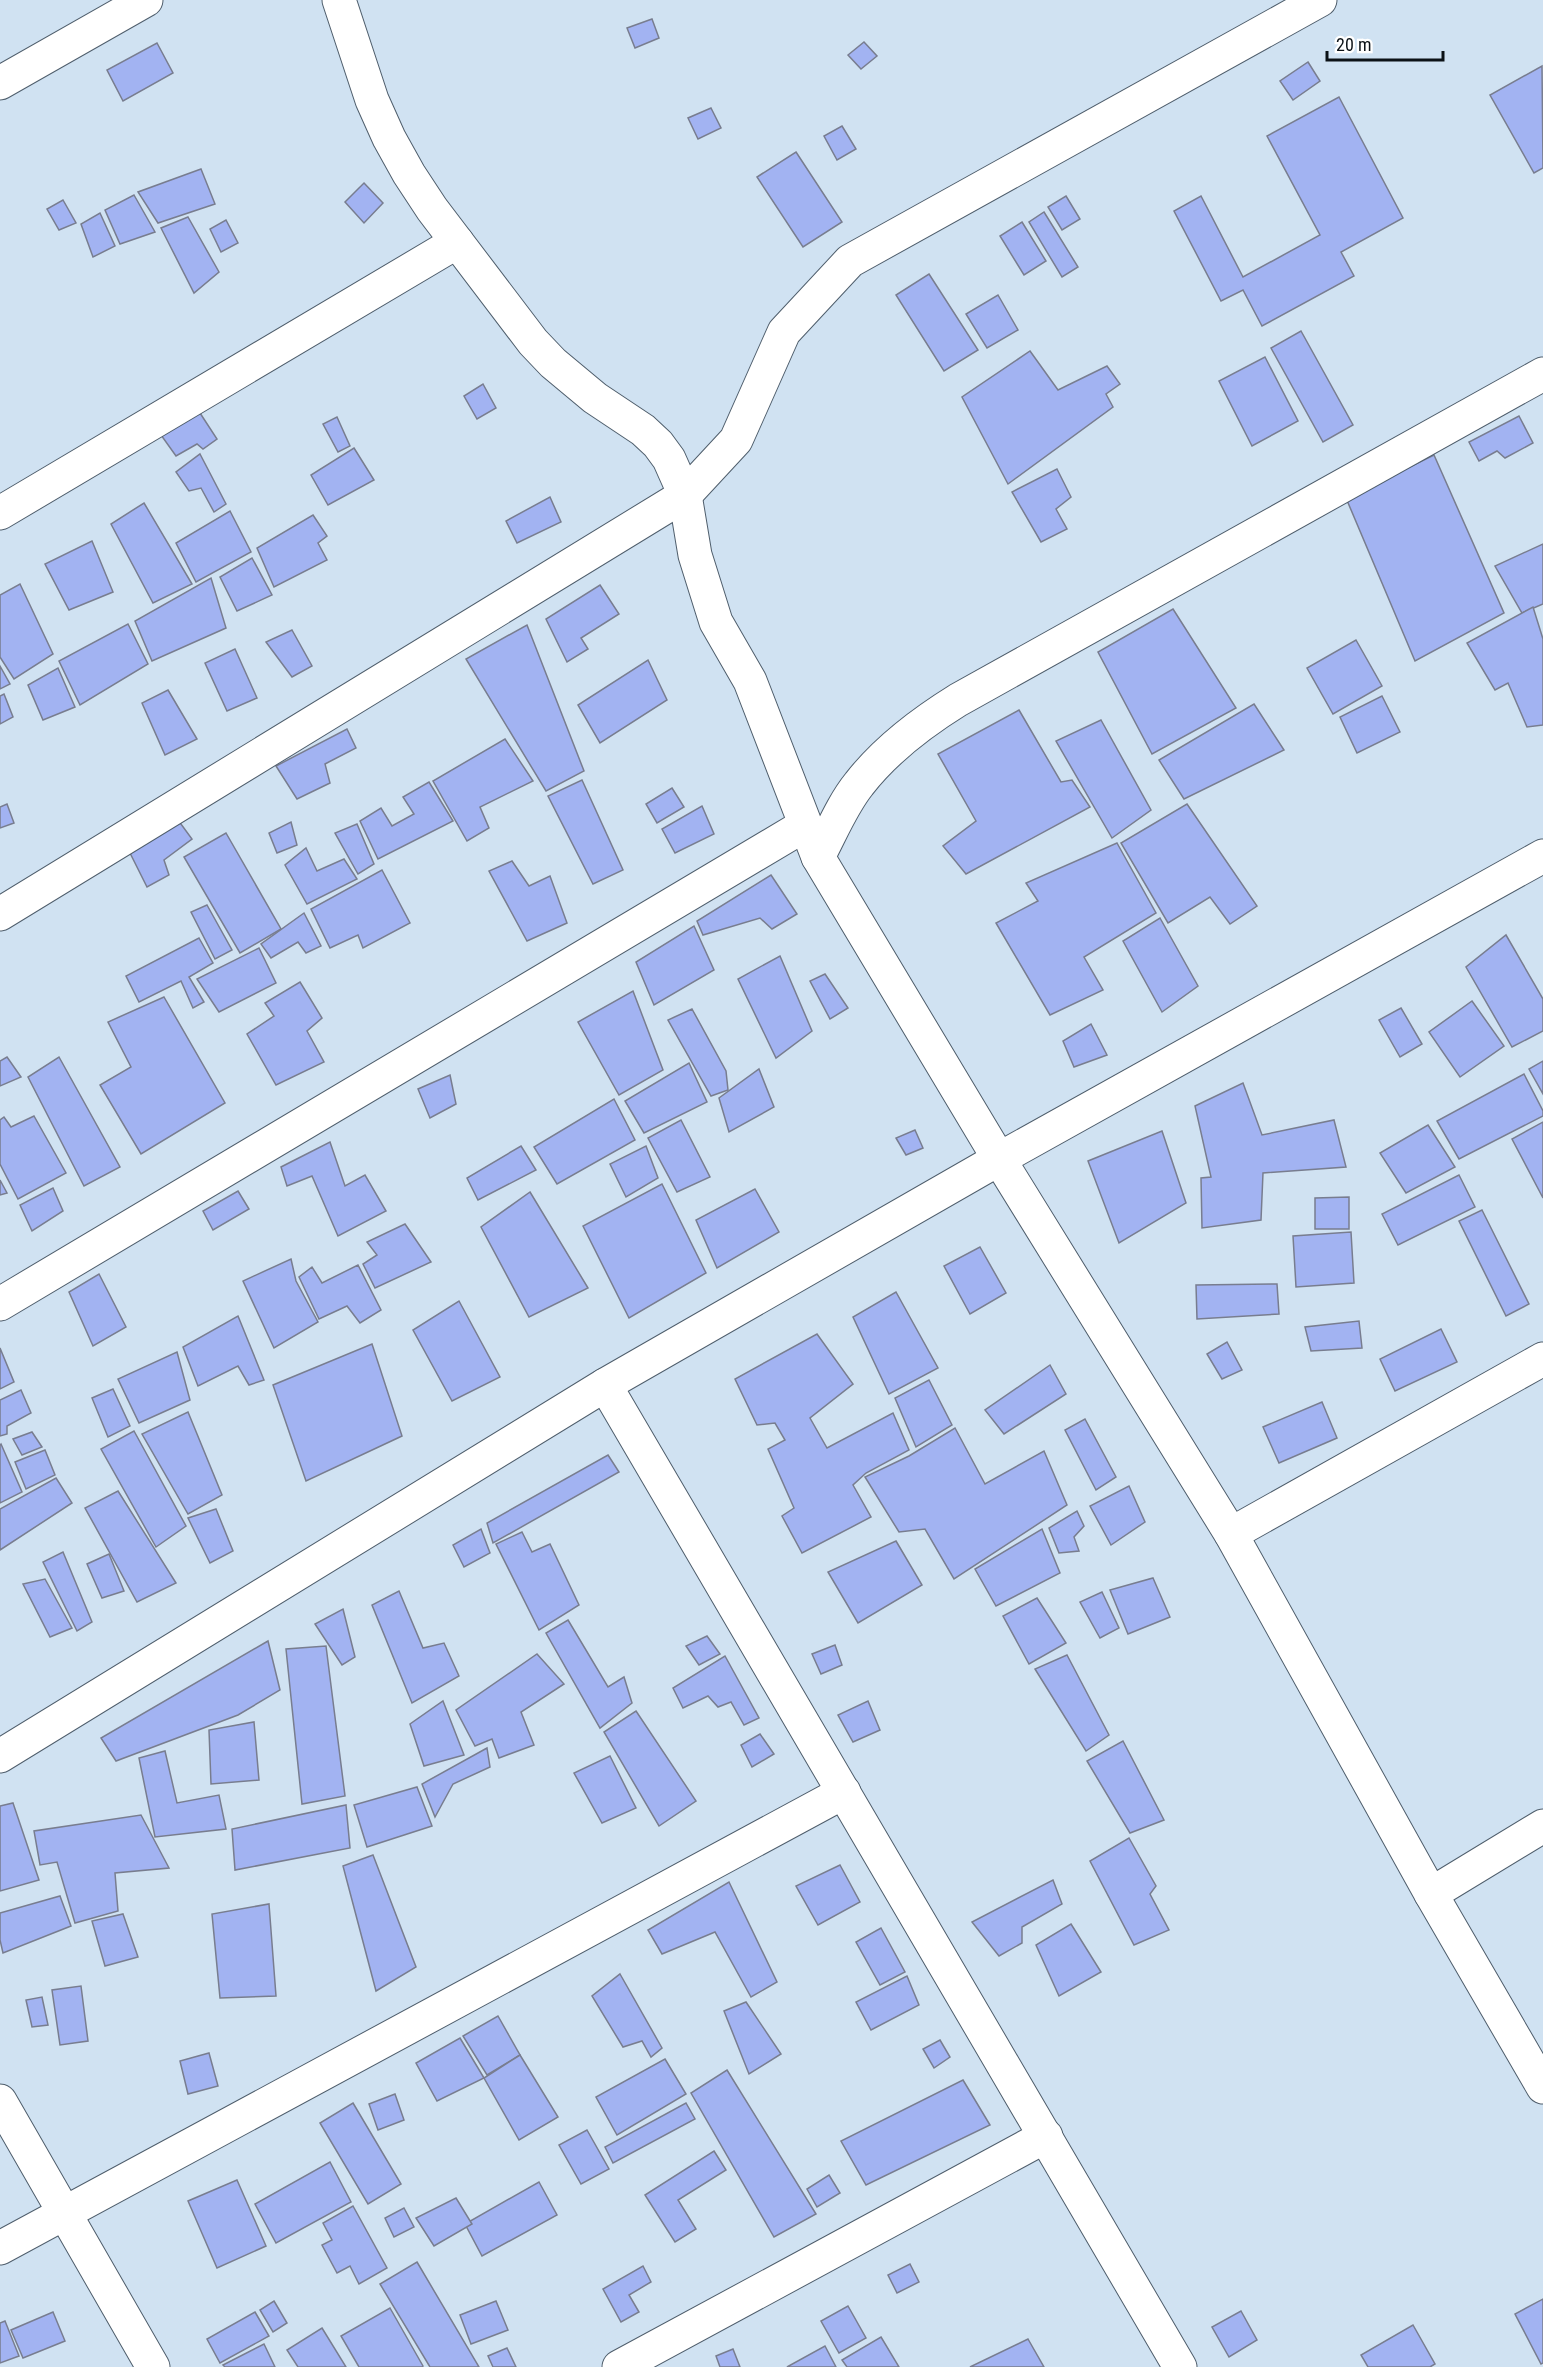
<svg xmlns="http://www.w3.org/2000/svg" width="1543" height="2367" font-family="'Roboto Condensed',sans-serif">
  <rect width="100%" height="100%" fill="#d0e2f2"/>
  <!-- building -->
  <g fill="#a2b3f2" stroke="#787d8f" stroke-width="1.5">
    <path d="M652 19 659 38 635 48 627 28Z"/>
    <path d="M864 42 877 56 861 69 848 55Z"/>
    <path d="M157 43 173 73 123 101 107 70Z"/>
    <path d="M1308 62 1320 81 1293 100 1280 81Z"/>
    <path d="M1542 66 1543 168 1534 173 1490 95Z"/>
    <path d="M1339 97 1403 218 1341 252 1354 276 1262 326 1243 290 1221 301 1174 211 1201 196 1243 277 1320 235 1267 136Z"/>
    <path d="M711 108 721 128 698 139 688 118Z"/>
    <path d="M842 126 856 149 837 160 824 136Z"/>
    <path d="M796 152 842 222 803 247 757 177Z"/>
    <path d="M201 169 215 204 158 223 138 192Z"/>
    <path d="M364 183 383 203 364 223 345 202Z"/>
    <path d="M134 195 155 232 120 244 105 210Z"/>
    <path d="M1066 196 1080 219 1062 230 1048 207Z"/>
    <path d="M63 200 76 223 59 230 47 209Z"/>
    <path d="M1044 212 1078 267 1062 277 1029 222Z"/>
    <path d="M100 213 115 246 93 257 81 224Z"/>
    <path d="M188 217 219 272 194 293 161 228Z"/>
    <path d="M226 220 238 243 221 252 210 229Z"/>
    <path d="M1022 222 1046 261 1024 275 1000 236Z"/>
    <path d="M929 274 978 350 944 371 896 295Z"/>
    <path d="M998 295 1018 330 987 348 966 314Z"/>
    <path d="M1301 331 1353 425 1323 442 1271 348Z"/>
    <path d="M1030 351 1058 390 1107 366 1120 384 1106 394 1113 407 1008 484 962 397Z"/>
    <path d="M1265 357 1298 421 1252 446 1219 381Z"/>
    <path d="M483 384 496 408 477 419 464 396Z"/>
    <path d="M200 413 217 439 203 449 197 444 176 456 161 435Z"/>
    <path d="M1519 416 1533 443 1505 458 1497 451 1479 461 1469 442Z"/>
    <path d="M337 417 350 446 338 452 323 424Z"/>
    <path d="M354 448 374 480 328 505 311 475Z"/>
    <path d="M200 454 226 504 214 512 201 488 189 491 176 472Z"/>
    <path d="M1434 455 1504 613 1415 661 1346 498Z"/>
    <path d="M1057 469 1071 497 1056 509 1067 529 1041 542 1012 492Z"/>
    <path d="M550 497 561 522 517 543 506 521Z"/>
    <path d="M144 503 192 584 153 603 111 524Z"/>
    <path d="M230 511 251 552 196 582 176 543Z"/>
    <path d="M313 515 327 536 318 543 327 560 274 587 257 548Z"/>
    <path d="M92 541 113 592 69 610 45 564Z"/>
    <path d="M1543 544V604L1522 613 1495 566Z"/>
    <path d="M252 558 272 595 237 611 220 577Z"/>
    <path d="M211 578 226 628 152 661 135 621Z"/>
    <path d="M20 584 53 654 14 679 0 657V595Z"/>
    <path d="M600 585 619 614 581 638 588 649 567 662 546 619Z"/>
    <path d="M1533 607 1543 639V725L1527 727 1508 683 1495 690 1467 643Z"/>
    <path d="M1173 609 1236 708 1152 754 1098 652Z"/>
    <path d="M128 624 148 664 80 705 59 661Z"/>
    <path d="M527 625 584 771 546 791 466 659Z"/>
    <path d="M292 630 312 666 292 677 266 642Z"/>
    <path d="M1356 640 1382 686 1333 714 1307 668Z"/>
    <path d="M235 649 257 698 227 711 205 663Z"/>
    <path d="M648 660 667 700 600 743 578 705Z"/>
    <path d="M0 666 10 684 0 689Z"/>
    <path d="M58 668 75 707 43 720 28 685Z"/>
    <path d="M168 690 197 739 165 755 142 703Z"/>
    <path d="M4 694 13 717 0 724V696Z"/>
    <path d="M1382 696 1400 732 1357 753 1340 717Z"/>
    <path d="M1254 704 1284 750 1184 799 1159 760Z"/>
    <path d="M1019 710 1061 782 1072 780 1090 807 966 874 943 846 976 821 938 754Z"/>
    <path d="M1101 720 1151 810 1112 838 1056 741Z"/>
    <path d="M347 729 356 748 325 764 330 783 297 799 276 766Z"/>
    <path d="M505 739 533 781 480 807 489 828 467 841 433 781Z"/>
    <path d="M582 780 623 870 593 884 548 796Z"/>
    <path d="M429 782 453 821 378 859 360 821 381 808 392 826 414 814 403 797Z"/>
    <path d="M672 788 684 807 657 823 646 804Z"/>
    <path d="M7 804 14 823 0 828V807Z"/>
    <path d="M1187 804 1257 906 1230 924 1210 897 1168 923 1121 843Z"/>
    <path d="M702 806 714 834 675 853 662 829Z"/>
    <path d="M178 820 192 839 164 860 169 875 147 887 130 853Z"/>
    <path d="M291 822 297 845 277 853 269 833Z"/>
    <path d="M357 824 374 864 358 874 335 833Z"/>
    <path d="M226 833 281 929 240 953 184 857Z"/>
    <path d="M1117 843 1156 913 1084 957 1103 990 1050 1015 996 923 1038 901 1026 883Z"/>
    <path d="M306 848 317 871 344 859 357 879 307 904 285 865Z"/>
    <path d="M512 861 529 886 550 876 567 923 527 941 489 871Z"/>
    <path d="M382 870 410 923 363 948 358 935 330 948 311 909Z"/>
    <path d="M771 875 797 914 772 929 760 918 703 935 697 921Z"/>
    <path d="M207 905 232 950 215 959 191 912Z"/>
    <path d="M304 913 321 946 306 953 298 942 271 958 261 944Z"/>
    <path d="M1160 918 1198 986 1162 1012 1123 941Z"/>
    <path d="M694 926 714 970 654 1005 636 962Z"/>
    <path d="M1506 935 1543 999V1031L1512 1047 1466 967Z"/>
    <path d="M199 938 213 963 189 977 204 1002 193 1008 181 981 139 1002 126 976Z"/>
    <path d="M259 948 276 983 219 1012 197 979Z"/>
    <path d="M780 956 812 1031 776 1058 738 979Z"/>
    <path d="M825 974 848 1008 830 1019 810 981Z"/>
    <path d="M300 982 322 1018 307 1031 324 1062 276 1085 247 1034 274 1016 265 1003Z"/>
    <path d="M633 991 663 1070 619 1095 578 1022Z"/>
    <path d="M164 997 225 1103 141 1154 100 1085 131 1067 108 1022Z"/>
    <path d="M1472 1001 1504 1046 1460 1077 1429 1032Z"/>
    <path d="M1401 1008 1422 1044 1400 1057 1379 1020Z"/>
    <path d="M692 1009 726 1071 728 1090 711 1096 668 1020Z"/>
    <path d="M1091 1024 1107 1055 1074 1067 1063 1041Z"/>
    <path d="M7 1057 21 1077 0 1086V1061Z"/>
    <path d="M59 1057 120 1167 84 1186 28 1077Z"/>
    <path d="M1543 1061V1094L1529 1069Z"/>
    <path d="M689 1063 707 1102 644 1133 625 1101Z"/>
    <path d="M759 1069 774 1107 729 1132 719 1098Z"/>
    <path d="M1524 1074 1543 1111V1116L1459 1159 1437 1121Z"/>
    <path d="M450 1075 456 1104 430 1118 418 1089Z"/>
    <path d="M1243 1083 1262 1135 1334 1120 1346 1167 1263 1173 1261 1220 1202 1228 1201 1178 1211 1177 1195 1106Z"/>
    <path d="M614 1099 635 1140 557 1184 534 1147Z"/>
    <path d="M34 1116 66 1173 18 1199 0 1164V1120L4 1117 11 1127Z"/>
    <path d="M681 1120 710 1177 677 1192 648 1138Z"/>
    <path d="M1543 1122V1198L1512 1139Z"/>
    <path d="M1428 1125 1455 1167 1406 1193 1380 1153Z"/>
    <path d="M915 1130 923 1148 906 1155 896 1138Z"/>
    <path d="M1162 1131 1186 1203 1119 1243 1088 1161Z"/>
    <path d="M330 1142 345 1186 365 1175 386 1211 338 1236 312 1176 287 1186 281 1167Z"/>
    <path d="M521 1146 536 1170 478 1200 467 1178Z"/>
    <path d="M646 1146 658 1178 626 1197 610 1164Z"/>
    <path d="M1459 1175 1475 1207 1398 1245 1382 1214Z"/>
    <path d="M0 1180 7 1193 0 1195Z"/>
    <path d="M662 1184 706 1273 629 1318 583 1226Z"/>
    <path d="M53 1188 63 1211 32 1231 20 1205Z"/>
    <path d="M755 1189 779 1232 717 1268 696 1220Z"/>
    <path d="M238 1191 249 1209 213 1230 203 1211Z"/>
    <path d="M530 1192 588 1288 529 1317 481 1227Z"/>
    <path d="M1349 1197V1229H1315V1198Z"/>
    <path d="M1482 1210 1529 1304 1506 1316 1459 1221Z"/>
    <path d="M405 1224 431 1262 375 1288 363 1264 377 1255 367 1242Z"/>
    <path d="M1351 1232 1354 1283 1296 1287 1293 1236Z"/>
    <path d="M980 1247 1006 1293 970 1314 944 1266Z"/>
    <path d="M291 1259 296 1281 318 1322 274 1348 243 1281Z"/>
    <path d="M358 1265 381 1310 360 1323 347 1306 319 1319 299 1277 312 1267 322 1283Z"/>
    <path d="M99 1274 126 1327 93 1346 69 1292Z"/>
    <path d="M1277 1284 1279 1314 1197 1319 1196 1285Z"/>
    <path d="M896 1292 938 1368 889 1394 853 1317Z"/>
    <path d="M459 1301 500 1377 452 1401 413 1330Z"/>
    <path d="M238 1316 264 1380 249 1385 238 1366 198 1386 183 1347Z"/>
    <path d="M1359 1321 1362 1348 1311 1351 1305 1327Z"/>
    <path d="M1441 1329 1457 1362 1395 1391 1380 1359Z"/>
    <path d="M817 1334 853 1384 810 1418 827 1448 893 1413 909 1450 866 1473 853 1485 871 1517 802 1553 782 1516 794 1508 768 1449 785 1440 775 1423 757 1425 735 1379Z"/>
    <path d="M1227 1342 1242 1370 1222 1379 1207 1354Z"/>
    <path d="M372 1344 402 1436 306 1481 273 1385Z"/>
    <path d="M0 1348 14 1382 0 1389Z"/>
    <path d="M177 1352 190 1400 139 1423 118 1379Z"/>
    <path d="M1050 1365 1066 1394 1004 1434 985 1410Z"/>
    <path d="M929 1380 952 1425 916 1447 895 1398Z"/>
    <path d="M113 1389 130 1426 108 1437 92 1398Z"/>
    <path d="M21 1390 31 1413 7 1426V1434L0 1436V1400Z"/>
    <path d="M1322 1402 1337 1438 1279 1463 1263 1427Z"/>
    <path d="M188 1412 222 1495 188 1514 142 1434Z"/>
    <path d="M1085 1419 1116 1477 1096 1490 1065 1430Z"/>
    <path d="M955 1428 985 1484 1044 1451 1067 1505 954 1579 925 1529 899 1532 865 1477 909 1456Z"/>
    <path d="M134 1431 186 1526 156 1547 101 1449Z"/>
    <path d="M32 1432 42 1447 22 1455 13 1439Z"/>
    <path d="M1 1444 22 1492 0 1503V1445Z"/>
    <path d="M45 1450 55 1475 26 1489 15 1462Z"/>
    <path d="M608 1455 619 1472 493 1543 487 1523Z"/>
    <path d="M56 1478 72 1503 0 1550V1509Z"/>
    <path d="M1129 1486 1145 1522 1111 1545 1090 1506Z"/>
    <path d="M118 1491 176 1583 137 1602 85 1508Z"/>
    <path d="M216 1509 233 1551 210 1563 188 1518Z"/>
    <path d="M1077 1511 1084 1526 1074 1537 1079 1551 1059 1553 1049 1528Z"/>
    <path d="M481 1529 490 1553 464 1567 453 1545Z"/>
    <path d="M1042 1529 1060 1573 996 1606 975 1569Z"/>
    <path d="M522 1532 532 1552 550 1544 579 1605 539 1630 496 1544Z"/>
    <path d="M896 1541 922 1585 858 1623 828 1572Z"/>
    <path d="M63 1552 92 1622 77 1631 43 1562Z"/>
    <path d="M109 1554 124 1591 102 1598 87 1564Z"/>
    <path d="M1153 1578 1170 1617 1128 1634 1110 1590Z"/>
    <path d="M45 1579 72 1628 50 1637 23 1584Z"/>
    <path d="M399 1591 423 1648 444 1643 459 1676 412 1703 372 1605Z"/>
    <path d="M1102 1592 1119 1628 1100 1638 1080 1602Z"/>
    <path d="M1037 1598 1066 1643 1029 1664 1003 1616Z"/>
    <path d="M343 1609 355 1657 342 1665 315 1624Z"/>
    <path d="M568 1620 608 1687 624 1677 632 1703 600 1728 546 1633Z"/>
    <path d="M707 1636 720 1654 699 1665 686 1646Z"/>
    <path d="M268 1641 280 1690 238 1715 116 1761 101 1738Z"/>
    <path d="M835 1645 842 1665 821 1674 812 1654Z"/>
    <path d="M326 1646 345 1796 302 1804 286 1649Z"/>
    <path d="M537 1654 564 1684 521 1712 534 1745 499 1758 492 1739 475 1746 456 1710Z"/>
    <path d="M1067 1655 1109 1735 1086 1751 1035 1669Z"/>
    <path d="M725 1656 759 1718 744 1725 731 1702 718 1707 708 1696 683 1708 673 1688Z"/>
    <path d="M443 1701 464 1755 424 1766 410 1724Z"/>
    <path d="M868 1701 880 1730 853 1742 838 1715Z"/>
    <path d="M636 1711 696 1801 659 1826 604 1732Z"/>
    <path d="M254 1722 259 1780 211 1784 209 1730Z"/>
    <path d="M760 1734 774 1754 752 1767 741 1745Z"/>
    <path d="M1123 1741 1164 1820 1130 1833 1087 1761Z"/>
    <path d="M487 1748 490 1767 453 1784 435 1817 422 1784Z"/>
    <path d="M165 1751 177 1803 219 1795 226 1829 155 1837 139 1758Z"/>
    <path d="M610 1756 636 1808 602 1823 574 1773Z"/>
    <path d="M417 1787 432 1826 367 1847 354 1805Z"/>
    <path d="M13 1803 39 1880 0 1891V1806Z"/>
    <path d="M346 1805 350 1848 235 1870 232 1829Z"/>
    <path d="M141 1815 169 1868 115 1873 118 1911 75 1923 57 1862 40 1865 34 1831Z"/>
    <path d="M1129 1838 1156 1886 1150 1894 1169 1930 1134 1945 1090 1861Z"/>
    <path d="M373 1855 416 1967 376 1991 343 1866Z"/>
    <path d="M840 1865 860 1902 818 1925 796 1886Z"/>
    <path d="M1053 1880 1062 1904 1022 1927V1943L999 1956 972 1922Z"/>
    <path d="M729 1882 777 1982 751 1997 715 1932 662 1954 648 1930Z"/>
    <path d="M60 1896 71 1926 3 1953 0 1940V1913Z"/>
    <path d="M269 1904 276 1996 220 1998 212 1914Z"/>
    <path d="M123 1914 138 1957 105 1966 92 1921Z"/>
    <path d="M1071 1924 1101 1972 1059 1996 1036 1945Z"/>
    <path d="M881 1928 905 1972 880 1985 856 1942Z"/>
    <path d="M620 1974 662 2048 651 2057 642 2041 623 2047 592 1996Z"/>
    <path d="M907 1976 919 2005 871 2030 856 2002Z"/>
    <path d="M81 1986 88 2041 60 2045 52 1990Z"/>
    <path d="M42 1997 48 2025 32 2027 26 2000Z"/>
    <path d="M746 2002 781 2054 749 2074 724 2011Z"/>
    <path d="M498 2016 520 2055 487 2075 463 2036Z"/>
    <path d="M460 2038 484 2078 437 2101 416 2063Z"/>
    <path d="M940 2040 950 2057 934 2068 923 2049Z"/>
    <path d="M209 2053 218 2086 188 2094 180 2061Z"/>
    <path d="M520 2055 558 2117 519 2140 484 2078Z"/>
    <path d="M665 2059 686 2094 617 2135 596 2097Z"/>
    <path d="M727 2070 816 2214 774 2237 691 2093Z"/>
    <path d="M963 2080 990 2125 866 2185 841 2141Z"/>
    <path d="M395 2094 404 2120 378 2130 369 2104Z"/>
    <path d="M353 2103 401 2184 368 2204 320 2123Z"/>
    <path d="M686 2103 695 2119 613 2163 605 2147Z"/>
    <path d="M587 2130 609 2169 581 2184 559 2145Z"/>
    <path d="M714 2151 726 2170 678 2200 696 2229 675 2242 645 2195Z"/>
    <path d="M330 2162 351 2202 276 2243 255 2204Z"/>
    <path d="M829 2175 840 2193 817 2207 807 2189Z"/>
    <path d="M237 2180 266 2246 217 2268 188 2201Z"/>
    <path d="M539 2182 557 2215 482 2256 465 2224Z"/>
    <path d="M456 2198 472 2224 434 2246 416 2218Z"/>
    <path d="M353 2206 387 2268 359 2284 350 2266 337 2273 322 2245 332 2240 323 2223Z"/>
    <path d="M404 2208 414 2227 394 2237 385 2218Z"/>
    <path d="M417 2262 479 2367H430L380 2284Z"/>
    <path d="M910 2264 919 2282 897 2293 888 2275Z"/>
    <path d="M643 2266 651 2282 629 2295 639 2312 621 2322 603 2289Z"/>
    <path d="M1543 2299V2363L1541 2364 1515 2314Z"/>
    <path d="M274 2301 287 2323 273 2332 260 2310Z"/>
    <path d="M496 2301 508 2330 471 2344 460 2315Z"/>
    <path d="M848 2306 866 2338 839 2353 821 2321Z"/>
    <path d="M390 2308 423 2366 422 2367H359L341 2336Z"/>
    <path d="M1241 2311 1257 2340 1229 2357 1212 2327Z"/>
    <path d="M53 2312 65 2341 23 2358 11 2330Z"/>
    <path d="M255 2312 269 2336 220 2363 207 2339Z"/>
    <path d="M5 2321 19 2356 0 2363V2323Z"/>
    <path d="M1413 2325 1435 2364 1430 2367H1368L1361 2355Z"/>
    <path d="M322 2328 346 2367H298L287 2350Z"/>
    <path d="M881 2337 899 2367H847L842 2360Z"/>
    <path d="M1028 2339 1044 2367H970Z"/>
    <path d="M264 2344 275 2367H225L223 2365Z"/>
    <path d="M825 2346 836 2367H787Z"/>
    <path d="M507 2348 516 2367H493L488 2356Z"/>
    <path d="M733 2349 740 2367H720L716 2356Z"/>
  </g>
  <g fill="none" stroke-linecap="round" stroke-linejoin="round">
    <!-- street casing -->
    <g stroke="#4f5e6c" stroke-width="35">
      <g id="street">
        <path d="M339 0 372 100 389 138 409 174 432 209 533 342 553 363 595 398 643 430 658 444 669 459 685 495 695 555 716 622 750 681 818 857 999 1159 1231 1534 1431 1894 1543 2087"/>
        <path d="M0 83 146 0"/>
        <path d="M0 513 457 242"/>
        <path d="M818 857C831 833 842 805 859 784 886 749 921 723 958 700L1543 374"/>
        <path d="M0 914 685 495 736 440 784 332 850 261 1320 0"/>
        <path d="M0 1304 805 825"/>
        <path d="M605 1385 1180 2367"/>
        <path d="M1231 1534 1543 1359"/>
        <path d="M0 1756 605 1385 999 1159 1543 856"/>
        <path d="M1431 1894 1543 1826"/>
        <path d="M0 2101 153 2367"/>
        <path d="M0 2248 844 1792"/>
        <path d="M619 2367 1046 2136"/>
      </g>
    </g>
    <!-- street -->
    <use href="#street" stroke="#fff" stroke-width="33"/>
  </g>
  <!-- scale -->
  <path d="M1327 51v9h116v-9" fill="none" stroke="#0c1217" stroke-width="3"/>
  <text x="1336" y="51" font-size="18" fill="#0c1217" stroke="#ffffff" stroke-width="4.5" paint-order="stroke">20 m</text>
</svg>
